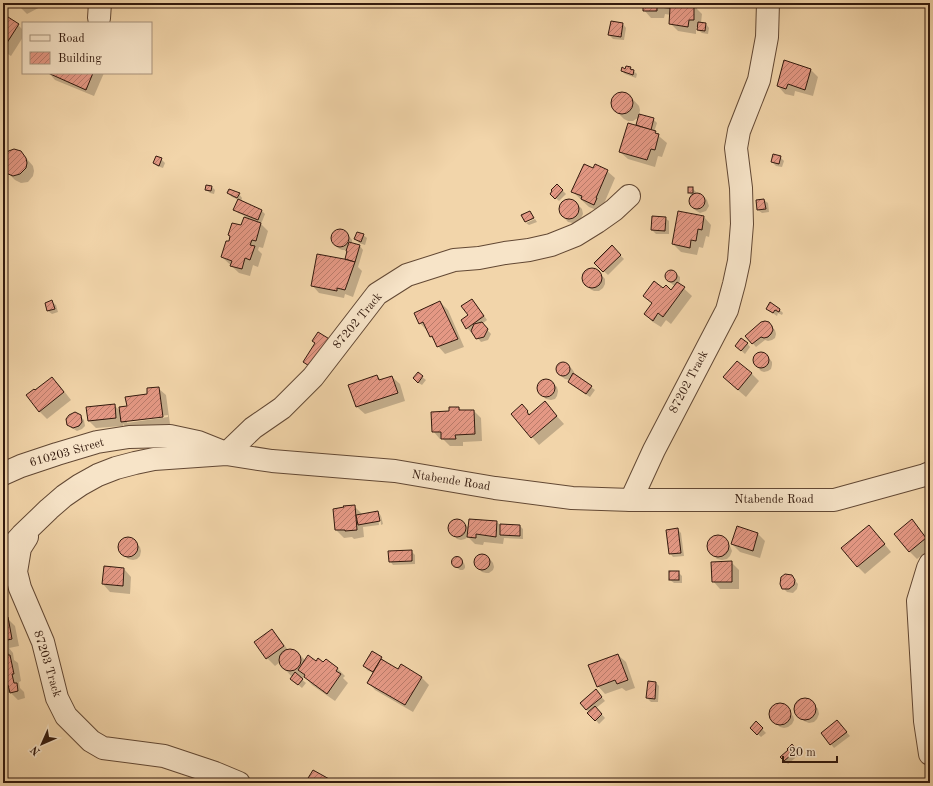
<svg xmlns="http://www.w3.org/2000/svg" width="933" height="786" font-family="'Old Standard TT',serif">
  <defs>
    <pattern id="building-hatch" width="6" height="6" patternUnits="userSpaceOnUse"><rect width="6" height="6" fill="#e49884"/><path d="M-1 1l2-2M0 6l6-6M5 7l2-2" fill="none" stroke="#b97b6a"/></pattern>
  </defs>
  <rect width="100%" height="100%" fill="#f2d5aa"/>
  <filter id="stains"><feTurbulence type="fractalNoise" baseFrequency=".005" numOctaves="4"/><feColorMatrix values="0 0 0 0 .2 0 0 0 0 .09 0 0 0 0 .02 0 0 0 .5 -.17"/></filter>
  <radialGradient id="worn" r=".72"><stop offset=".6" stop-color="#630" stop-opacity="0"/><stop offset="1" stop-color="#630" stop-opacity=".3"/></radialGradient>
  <!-- shadow -->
  <g fill="#0003" fill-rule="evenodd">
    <path d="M17 3H45L46 4 27 14 19 6Z"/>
    <path d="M644 3H697V9L702 14 701 23 706 24 709 28 708 34 702 33 698 30V27H696V34L678 31 670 23 671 15 665 14 664 18H651L644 10Z"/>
    <path d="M612 22 623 24 626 28 624 40 613 39 609 35Z"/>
    <path d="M18 25 23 30V37L11 56 3 51V27Z"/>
    <path d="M785 62 811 70 818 77 813 96 795 91 794 96 785 94 778 86Z"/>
    <path d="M630 68 637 74 636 78 625 74 622 71Z"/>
    <path d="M49 73H104L94 96 55 80Z"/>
    <path d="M619 93H623L628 94 639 106 640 110 639 115 653 119 657 123 654 132 667 143 662 157 658 156 655 167 628 159 620 152 636 126 639 117 633 121H628L624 119 613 108 611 103 612 99 615 95Z"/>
    <path d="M21 152 33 166 34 171 33 176 28 182 21 183 15 180 7 172 3 167V158Z"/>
    <path d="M780 157 784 161 782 167 776 166 772 162Z"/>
    <path d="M161 159 165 163 163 168 157 166 154 163Z"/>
    <path d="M593 170 607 171 615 178 603 206 602 212 589 207 572 191Z"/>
    <path d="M557 185 566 194 559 201 551 194Z"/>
    <path d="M211 186 215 190 214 194 210 193 206 190Z"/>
    <path d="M692 188 696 192V194H697L703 196 707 200 709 206 706 211 700 213 695 210 691 206 689 201 692 196 689 192Z"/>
    <path d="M228 193 239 194 242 198 241 202 262 211 265 214 261 224 268 231 263 248 259 247 258 250 262 254 258 267 253 265 250 276 239 273 222 257 230 243 241 227 245 216 238 213 235 210 239 200 232 197Z"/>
    <path d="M569 200 574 201 582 209 583 214 581 218 578 222 573 223 568 222 561 214 560 209 561 205 565 201Z"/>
    <path d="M764 200 768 203 769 212 762 213 758 210Z"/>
    <path d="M704 217 711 225 709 237 706 236 703 248 699 247 697 255 681 252 673 244Z"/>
    <path d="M665 218 669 221V234H656L652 230Z"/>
    <path d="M535 219 537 222 529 225 526 223Z"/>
    <path d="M337 230H342L346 232 352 240V244L360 246 363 250 358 267 362 271 353 297 345 294 344 298 319 293 312 285 345 260 348 251 347 250H342L338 248 334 244 332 240 331 236 334 232Z"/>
    <path d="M363 235 367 238 365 245 359 243 355 239Z"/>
    <path d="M612 247 624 259 608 275 595 263Z"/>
    <path d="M589 269H594L598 271 605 279V284L603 288 599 291H594L590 289 583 280V275L585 271Z"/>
    <path d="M670 271H673L680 277V280L679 284 692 296 671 324 666 320 661 327 653 322 645 314 664 289 671 291 676 285H673L667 279 666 275 667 272Z"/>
    <path d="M472 300 476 304 487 320 482 324 491 334 488 340 481 342 472 331 471 332 467 328Z"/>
    <path d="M52 302 56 305 58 312 52 314 48 311Z"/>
    <path d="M440 302 448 310 464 347 445 354 438 346 436 341 431 337 428 331H427L420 323Z"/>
    <path d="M768 309H779L783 313 782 315 778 313 777 316 771 312Z"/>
    <path d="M768 323 775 330 776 334 775 338 772 340 768 341 765 340 756 347 746 336Z"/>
    <path d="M747 343 750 347 745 354 736 346Z"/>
    <path d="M762 353 766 354 772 362V365L771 369 768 371 764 372 761 371 754 363V359L755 356 758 354Z"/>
    <path d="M562 363H565L568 365 572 369 574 372 573 374 591 387 595 390 590 397 572 385 570 380 565 379 558 374 557 370V367L559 364Z"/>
    <path d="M751 373 759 381 746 397 732 385 724 377Z"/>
    <path d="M377 376 381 380 392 377 400 384 405 401 365 414 357 407 350 386Z"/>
    <path d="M422 377 426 380 422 385 417 382Z"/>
    <path d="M52 378 60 386 71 400 47 419 39 411 35 391Z"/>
    <path d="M545 380H549L557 387 558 391 557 396 555 399 551 400 546 399 539 393 537 389 538 384 541 381Z"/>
    <path d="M158 388 166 395 170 424 129 430 123 424V426L96 428 89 421 114 405 120 411 128 407 149 395ZM168 415V417L127 423V421Z"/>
    <path d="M545 403 564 424 539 445 532 437 522 406 531 415Z"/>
    <path d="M459 408 462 411H474L481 418 482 441 463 442V446H450L443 439H440L433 431 450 412Z"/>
    <path d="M80 416 84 420 85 426 82 429 77 431 72 428 68 424Z"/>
    <path d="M354 506 362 514 378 512 381 516 383 524 381 525 380 515H378L379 525 363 527 364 537 354 539 352 537 344 538 336 530Z"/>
    <path d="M458 519 462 521 469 528 497 522 501 526H520L523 529V539L504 538 503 544 484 542 483 545 475 544 468 537 465 539 461 540 457 539 450 531 449 527 451 523 454 520Z"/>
    <path d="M912 521 919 528 930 542V549L917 559 910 552 895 534Z"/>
    <path d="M737 527 758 534 765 541 760 558 740 552 732 544Z"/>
    <path d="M677 529 681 533 684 556 673 557 670 553Z"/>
    <path d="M876 534 891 552 865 574 857 566Z"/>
    <path d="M718 537 723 538 730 546 732 551 730 556 727 559 722 560 717 559 709 551 708 546 710 541 713 538Z"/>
    <path d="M128 538 132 539 140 547 141 551 140 556 137 559 133 560 128 559 121 552 119 548 120 543 123 540Z"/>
    <path d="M411 551 415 555V564L393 565 390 561Z"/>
    <path d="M483 554 487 555 493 563 494 567 493 570 489 573H486L482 572 475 565V561L476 557 479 555Z"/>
    <path d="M458 557 464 563 465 566V568L463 570H460L457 568 452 562 453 559Z"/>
    <path d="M731 562 739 570V589H720L713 581Z"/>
    <path d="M124 569 131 577 130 594 110 592 103 584Z"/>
    <path d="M678 572 682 576V583H674L670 580Z"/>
    <path d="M791 576 798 584 797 589 793 593 787 592 783 588Z"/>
    <path d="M7 618 15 626 19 646 9 648 13 653 14 660 18 663 21 681 19 682 20 688 24 692 25 698 18 700 11 693H9L3 688V619Z"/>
    <path d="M272 630 279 638 288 650H293L297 652 306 661 324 664 337 668 345 676 343 678 348 683 335 701 312 685 305 677 301 679 306 683 302 688 295 682 292 677 281 665 280 662 275 666 267 658Z"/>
    <path d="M618 655 626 662 635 688 626 691 622 688 605 694 598 686Z"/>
    <path d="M381 658 385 661 384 662 398 670 421 677 429 685 413 712 375 690 368 682 373 673 367 670 364 666Z"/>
    <path d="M656 683 659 686 658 702H651L647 698Z"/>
    <path d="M599 694 605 701 596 708 605 718 599 724 581 703Z"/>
    <path d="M806 699 811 701 818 709 819 714 817 719 814 722 809 723 804 721 797 713 796 708 798 703 801 700Z"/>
    <path d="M779 704 783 705 787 707 792 716 793 715 794 720 792 724 788 727 784 728 780 727 772 720 770 716V712L772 708 775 705Z"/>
    <path d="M756 723 766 733 761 737 751 728Z"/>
    <path d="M840 725 850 736 834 748 822 733Z"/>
    <path d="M795 749 800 754 788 764 782 757Z"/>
  </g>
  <!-- building -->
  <g fill="url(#building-hatch)" stroke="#32190d">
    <path d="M16 3H26L18 7Z"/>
    <path d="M643 3H690L689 5H694V20H689L688 27 669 24 670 8 657 7V11H643Z"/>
    <path d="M8 17 19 24 3 49V25Z"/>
    <path d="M611 21 623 23 621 37 608 35Z"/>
    <path d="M698 22 706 23 705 31 697 30Z"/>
    <path d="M784 60 811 69 805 90 788 84 786 89 777 86Z"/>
    <path d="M626 66 631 67 630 69 634 70 633 75 621 71 622 67 625 69Z"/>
    <path d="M48 73H93L86 90Z"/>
    <circle cx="622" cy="103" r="11"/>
    <path d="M639 114 654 118 651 130 636 125Z"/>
    <path d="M628 123 656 131 655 133 659 134 655 150 651 149 647 160 619 152Z"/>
    <path d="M14 149 21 151 26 158 27 163 26 168 20 174 13 176 6 173 3 169V157L6 152Z"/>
    <path d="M773 154 781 156 779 164 771 162Z"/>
    <path d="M156 156 162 158 159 166 153 163Z"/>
    <path d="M584 164 593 168 595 164 608 170 596 198H597L594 205 581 199 582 196 571 192Z"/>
    <path d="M557 184 563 190 555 199 550 194 552 191 551 190Z"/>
    <path d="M206 185 212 186 211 191 205 190Z"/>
    <rect x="688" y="187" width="5" height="6"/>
    <path d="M229 189 240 193 237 198 227 193Z"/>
    <circle cx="697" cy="201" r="8"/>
    <circle cx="569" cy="209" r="10"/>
    <path d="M238 199 262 210 258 220 233 210Z"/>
    <path d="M764 199 766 209 757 210 756 200Z"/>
    <path d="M530 211 534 218 525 222 521 215Z"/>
    <path d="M678 211 704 216 702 230 698 229 696 241 691 240 690 248 672 244Z"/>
    <path d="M652 216 666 217 665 231 651 230Z"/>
    <path d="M244 217 261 223 256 241 252 240 250 245 255 246 250 260 245 258 242 269 230 266 232 261 221 257 226 241H229L230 236 228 235 232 223 241 225Z"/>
    <circle cx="340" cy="238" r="9"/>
    <path d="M357 232 364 234 361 242 354 239Z"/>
    <path d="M349 242 360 245 355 262 345 259 347 251H346Z"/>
    <path d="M612 245 621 255 603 272 594 263Z"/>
    <path d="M317 254 344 259 355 262 345 290 337 288V291L311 286Z"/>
    <circle cx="592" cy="278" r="10"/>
    <circle cx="671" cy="276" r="6"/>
    <path d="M654 281 663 288 666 285 671 290 677 282 685 287 663 317 658 313 653 321 644 314 652 303 643 296Z"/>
    <path d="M472 299 484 316 466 329 461 320 468 315 461 306Z"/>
    <path d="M52 300 55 309 47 311 45 303Z"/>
    <path d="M440 301 458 339 437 347 432 336 430 337 423 322 419 324 414 313Z"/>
    <path d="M770 302 780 309 779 312 775 310 773 313 766 309Z"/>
    <path d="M765 321 769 322 772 326 773 330 771 334 768 337 764 338 761 337 752 344 745 336 761 322Z"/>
    <path d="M482 322 488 329 484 337 476 339 471 331 474 324Z"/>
    <path d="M318 332 331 340 314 369 303 362 315 343 312 341Z"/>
    <path d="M741 338 748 343 741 351 735 346Z"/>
    <circle cx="761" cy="360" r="8"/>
    <path d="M737 361 752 373 738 390 723 377Z"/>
    <circle cx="563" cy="369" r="7"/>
    <path d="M418 372 423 376 418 383 413 378Z"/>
    <path d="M573 373 592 386 586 394 568 382Z"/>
    <path d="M377 375 379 380 392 376 398 393 356 407 348 385Z"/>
    <path d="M52 377 64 392 39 412 26 395 34 389 35 390Z"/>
    <circle cx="546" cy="388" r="9"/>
    <path d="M159 387 163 417 121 422 119 407 127 406 125 397 147 394V388Z"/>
    <path d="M545 401 557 416 531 438 511 414 522 404 528 411 527 412 529 415Z"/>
    <path d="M115 404 116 418 88 421 86 407Z"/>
    <path d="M449 407H459V410H474L475 434 455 435 456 439H441V432H432L431 412 449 411Z"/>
    <path d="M75 412 81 415 82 422 79 426 73 428 67 425 66 419 69 415Z"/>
    <path d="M355 505 357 530 345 531V530H335L333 509 344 507 343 506Z"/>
    <path d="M378 511 380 521 358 525 356 515Z"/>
    <circle cx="457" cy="528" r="9"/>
    <path d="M469 519 497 521 496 537 476 534V538L467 537Z"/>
    <path d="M912 519 926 538 909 552 894 534Z"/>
    <path d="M500 524 520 525V536L500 535Z"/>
    <path d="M869 525 885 544 857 567 841 548Z"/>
    <path d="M737 526 758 533 753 551 731 544Z"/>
    <path d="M678 528 681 553 669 554 666 530Z"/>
    <circle cx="718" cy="546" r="11"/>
    <circle cx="128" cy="547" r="10"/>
    <path d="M412 550V561L389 562 388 551Z"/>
    <circle cx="482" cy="562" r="8"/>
    <circle cx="457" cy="562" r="5.5"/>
    <path d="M732 561V582H712L711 562Z"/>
    <path d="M104 566 124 568 123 586 102 584Z"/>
    <rect x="669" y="571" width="10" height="9"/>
    <path d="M785 574 792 575 795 580 794 585 789 589H782L780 584 781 577Z"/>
    <path d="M8 617 12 639 3 641V618Z"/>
    <path d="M272 629 284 646 266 659 254 642Z"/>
    <path d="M6 644 8 655H10L14 674H12L14 683H17L18 691 10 693 8 685 3 686V645Z"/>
    <circle cx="290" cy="660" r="11"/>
    <path d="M372 651 382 657 373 672 363 666Z"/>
    <path d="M618 654 628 680 617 684 615 680 597 687 588 665Z"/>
    <path d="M308 655 316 661 318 658 323 662 326 659 338 668 336 671 341 674 327 694 304 677 305 675 298 670Z"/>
    <path d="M381 659 398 669 401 664 422 677 405 705 367 683Z"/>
    <path d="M295 672 303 679 298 685 290 679Z"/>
    <path d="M648 681 656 682 655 699 646 698Z"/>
    <path d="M596 689 602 697 586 710 580 703Z"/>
    <circle cx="805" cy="709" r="11"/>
    <circle cx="780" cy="714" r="11"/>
    <path d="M595 706 602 714 595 721 587 713Z"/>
    <path d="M837 720 847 732 830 745 821 733Z"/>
    <path d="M756 721 763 728 757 735 750 728Z"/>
    <path d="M792 744 797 750 784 761 780 757 788 750 787 749Z"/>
    <path d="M313 770 331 780 329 783H305Z"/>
  </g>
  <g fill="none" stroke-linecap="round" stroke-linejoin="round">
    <!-- minor casing -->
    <g stroke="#624834" stroke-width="24">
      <g id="minor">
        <path d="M99 18 100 3"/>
        <path d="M226 454 253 428 282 408 313 377 377 294 407 275 454 260 479 258 505 253 529 250 551 245 576 235 597 222 614 210 629 196"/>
        <path d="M3 474 21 466 57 454 97 442 129 437 170 436 198 442 223 452"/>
        <path d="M631 500 654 450 727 310 734 284 739 261 742 224 741 188 736 148 739 131 759 80 767 37 768 3"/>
        <path d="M27 537 20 548 16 572 20 588 43 642 57 698 66 716 91 741 103 748 164 756 215 773 239 783"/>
        <path d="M3 556 22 535 49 509 64 496 80 485 98 475 116 468 135 463 154 459 226 454 272 461 395 471 495 488 572 498 631 500H834L925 475 930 473"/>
        <path d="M930 564 928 568 918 601 925 721 930 754"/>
      </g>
    </g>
    <!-- minor -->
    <use href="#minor" stroke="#f7e4c8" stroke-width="22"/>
  </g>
  <g text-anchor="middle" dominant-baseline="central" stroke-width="3" stroke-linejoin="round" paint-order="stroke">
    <!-- street labels -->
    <g font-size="12" fill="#32190d" stroke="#f7e4c8">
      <text transform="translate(358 321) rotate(-50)">87202 Track</text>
      <text transform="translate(689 382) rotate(-62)">87202 Track</text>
      <text transform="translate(67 453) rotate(-16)">610203 Street</text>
      <text transform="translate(451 481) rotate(9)">Ntabende Road</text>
      <text x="774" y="500">Ntabende Road</text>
      <text transform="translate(47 664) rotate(73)">87203 Track</text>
    </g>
  </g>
  <!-- margin -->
  <rect width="933" height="786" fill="none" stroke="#f2d5aa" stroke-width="16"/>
  <rect x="4" y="4" width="925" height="778" fill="none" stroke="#32190d" stroke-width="2"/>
  <rect x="8" y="8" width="917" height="770" fill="none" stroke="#32190d"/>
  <!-- legend -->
  <rect x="22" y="22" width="130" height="52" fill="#f7e4c8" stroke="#a8937d"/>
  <rect x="30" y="35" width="20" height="6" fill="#f7e4c8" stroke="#a8937d"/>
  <text x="58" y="42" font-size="12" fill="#32190d">Road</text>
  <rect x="30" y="52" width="20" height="12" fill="url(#building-hatch)" stroke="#a8937d"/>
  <text x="58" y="62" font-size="12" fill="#32190d">Building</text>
  <!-- north arrow -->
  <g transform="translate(42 744) rotate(225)" stroke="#f7e4c8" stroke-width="3" paint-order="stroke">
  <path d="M0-3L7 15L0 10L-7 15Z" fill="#32190d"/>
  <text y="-6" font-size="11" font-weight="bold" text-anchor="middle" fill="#32190d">N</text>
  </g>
  <!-- scale -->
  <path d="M783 756v6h54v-6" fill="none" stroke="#32190d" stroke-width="2"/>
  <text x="789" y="756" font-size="12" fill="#32190d" stroke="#f7e4c8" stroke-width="3" paint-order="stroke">20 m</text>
  <rect width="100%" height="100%" filter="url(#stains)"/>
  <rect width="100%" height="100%" fill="url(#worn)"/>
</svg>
